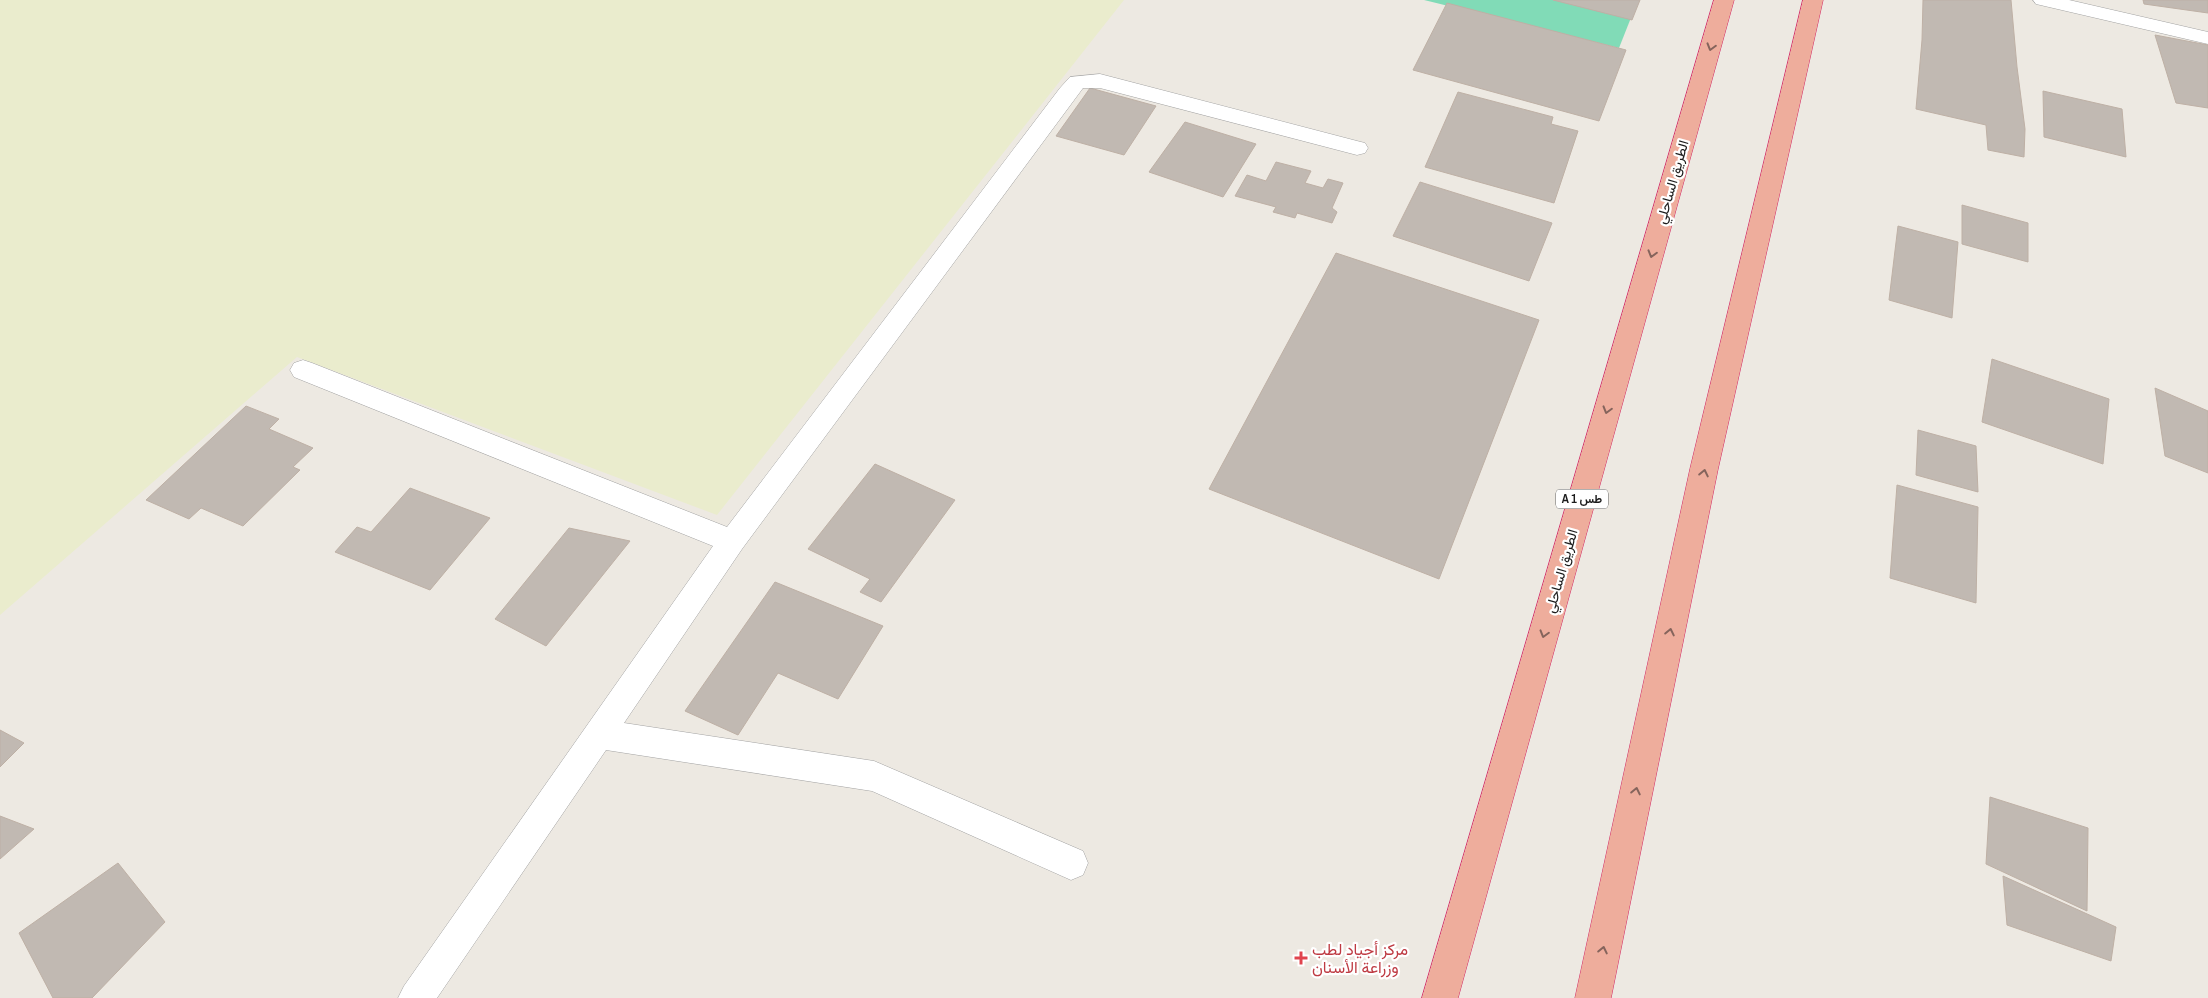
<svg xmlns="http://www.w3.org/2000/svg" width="2208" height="998" font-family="'Archivo Narrow',Vazirmatn,sans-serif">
  <rect width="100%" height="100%" fill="#ede9e2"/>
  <!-- farmland -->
  <path fill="#eaeccd" d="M0 0H1124L717 515 297 357 0 615Z"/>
  <!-- pitch -->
  <path fill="#81dbb7" d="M1424 0H1638L1619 48Z"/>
  <!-- building -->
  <g fill="#c1b9b2" stroke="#beb0a5">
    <path d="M1553 0H1640L1632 20Z"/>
    <path d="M1923 0H2011L2017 67 2025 129 2024 157 1988 150 1986 125 1916 109 1922 40Z"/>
    <path d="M2143 0H2208V13L2144 4Z"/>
    <path d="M1447 3 1626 50 1599 121 1413 70Z"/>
    <path d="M2155 35 2208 45V108L2176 103Z"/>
    <path d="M1090 88 1156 106 1124 155 1056 136Z"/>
    <path d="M2043 91 2122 109 2126 157 2044 137Z"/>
    <path d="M1458 92 1553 117 1551 124 1578 131 1554 203 1425 167Z"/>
    <path d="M1185 122 1256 144 1223 197 1149 172Z"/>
    <path d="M1276 162 1311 171 1305 183 1323 188 1328 179 1343 183 1332 208 1337 212 1332 223 1297 213 1295 218 1273 212 1276 207 1235 196 1247 175 1266 181Z"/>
    <path d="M1420 182 1552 223 1529 281 1393 236Z"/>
    <path d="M1962 205 2028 223V262L1962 244Z"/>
    <path d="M1898 226 1958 242 1952 318 1889 300Z"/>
    <path d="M1336 253 1539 320 1439 579 1209 489Z"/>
    <path d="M1992 359 2109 399 2103 464 1982 422Z"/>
    <path d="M2155 388 2208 411V473L2165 456Z"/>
    <path d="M246 406 279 419 269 429 313 448 293 467 300 470 243 526 201 508 189 519 146 500Z"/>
    <path d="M1918 430 1976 446 1978 492 1916 475Z"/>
    <path d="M875 464 955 500 881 602 860 592 870 579 808 549Z"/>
    <path d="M1897 485 1978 507 1976 603 1890 578Z"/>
    <path d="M410 488 490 518 430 590 335 552 357 527 371 532Z"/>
    <path d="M569 528 630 541 546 646 495 619Z"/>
    <path d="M775 582 883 626 838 699 778 673 738 735 685 711Z"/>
    <path d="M0 730 24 743 0 767Z"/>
    <path d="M1990 797 2088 828 2087 911 1986 864Z"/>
    <path d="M0 816 34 829 0 859Z"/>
    <path d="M118 863 165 922 92 998H53L19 933Z"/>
    <path d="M2003 876 2116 927 2111 961 2007 925Z"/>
  </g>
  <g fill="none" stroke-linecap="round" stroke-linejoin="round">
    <!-- minor casing -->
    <g stroke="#a3a3a3" stroke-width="1">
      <g id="minor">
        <path d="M2033 0H2069L2208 32V44L2036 4Z"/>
        <path d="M1100 74 1357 141 1365 143 1368 148 1365 153 1357 155 1100 88H1083L742 549 624 723 874 761 1083 851 1088 863 1083 875 1071 880 872 791 606 750 437 998H398L404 986 713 546 294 377 290 370 294 363 303 360 312 363 727 527 1060 88 1070 77Z"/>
      </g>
    </g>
    <!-- trunk casing -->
    <g stroke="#d12965" stroke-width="1">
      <g id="trunk">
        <path d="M1714 0H1734L1458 998H1422Z"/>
        <path d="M1803 0H1823L1718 469 1611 998H1575L1690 469Z"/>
      </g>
    </g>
    <!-- minor -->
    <use href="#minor" fill="#fff" fill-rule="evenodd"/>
    <!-- trunk -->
    <use href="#trunk" fill="#eead9c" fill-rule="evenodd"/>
  </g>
  <!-- one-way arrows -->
  <defs><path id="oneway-chevron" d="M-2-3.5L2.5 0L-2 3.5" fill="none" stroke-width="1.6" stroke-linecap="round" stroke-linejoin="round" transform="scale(1.25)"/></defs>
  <g stroke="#85645c">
    <use href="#oneway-chevron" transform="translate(1711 47) rotate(106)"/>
    <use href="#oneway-chevron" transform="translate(1652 254) rotate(106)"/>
    <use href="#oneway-chevron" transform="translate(1607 410) rotate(106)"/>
    <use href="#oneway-chevron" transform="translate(1704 473) rotate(-78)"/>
    <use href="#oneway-chevron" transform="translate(1670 632) rotate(-78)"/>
    <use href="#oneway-chevron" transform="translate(1544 634) rotate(106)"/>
    <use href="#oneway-chevron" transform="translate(1636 791) rotate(-78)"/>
    <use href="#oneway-chevron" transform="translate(1603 950) rotate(-78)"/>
  </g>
  <!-- markers -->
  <path fill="#e0444e" stroke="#fff" stroke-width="2" d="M1298.5 950.5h5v5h5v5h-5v5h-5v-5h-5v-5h5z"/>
  <g text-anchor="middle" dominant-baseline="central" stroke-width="4.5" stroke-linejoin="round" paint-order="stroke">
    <!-- shield labels -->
    <rect fill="#fff" stroke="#606060" stroke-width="1" x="1556" y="489.5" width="52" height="19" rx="4"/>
    <g font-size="12" font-weight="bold" fill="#1c1c1c">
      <text x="1582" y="499">A 1 طس</text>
    </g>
    <!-- street labels -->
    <g font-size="14" fill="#1c1c1c" stroke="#fff">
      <text transform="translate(1672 182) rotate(-74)">الطريق الساحلي</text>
      <text transform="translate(1561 571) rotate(-74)">الطريق الساحلي</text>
    </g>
    <!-- near-health labels -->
    <g font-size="16" fill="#be3a42" stroke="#fff" text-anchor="start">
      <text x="1312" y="949">مركز أجياد لطب<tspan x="1312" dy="18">وزراعة الأسنان</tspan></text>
    </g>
  </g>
</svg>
